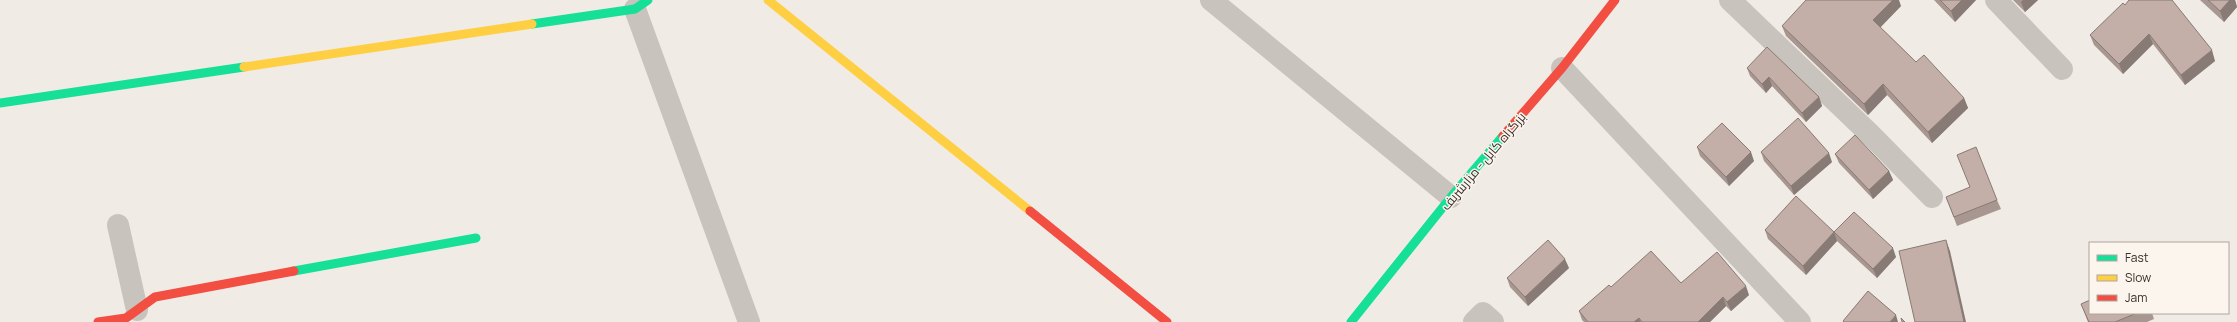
<svg xmlns="http://www.w3.org/2000/svg" width="2237" height="322" font-family="Manrope,Cairo,sans-serif">
  <rect width="100%" height="100%" fill="#f0ebe5"/>
  <g fill="none" stroke-linecap="round" stroke-linejoin="round">
    <!-- street -->
    <g stroke="#c9c3be" stroke-width="22">
      <path d="M1211 0 1451 197"/>
      <path d="M1730 0 1871 135 1932 197"/>
      <path d="M1996 0 2062 69"/>
      <path d="M635 9 749 322"/>
      <path d="M1562 68 1800 322"/>
      <path d="M118 225 137 310"/>
      <path d="M1474 322 1483 313 1493 322"/>
    </g>
    <!-- fast -->
    <g stroke="#16e098" stroke-width="9">
      <path d="M532 24 635 9 648 0"/>
      <path d="M0 103 244 67"/>
      <path d="M294 271 476 238"/>
      <path d="M1351 322 1451 197 1503 136"/>
    </g>
    <!-- slow -->
    <g stroke="#ffcf43" stroke-width="9">
      <path d="M768 0 1030 211"/>
      <path d="M244 67 532 24"/>
    </g>
    <!-- jam -->
    <g stroke="#f24e42" stroke-width="9">
      <path d="M1503 136 1562 68 1615 0"/>
      <path d="M1030 211 1167 322"/>
      <path d="M98 322 126 318 155 297 294 271"/>
    </g>
  </g>
  <!-- wall -->
  <g fill="#a89690">
    <path d="M1934 0H1976L1955 22Z"/>
    <path d="M2013 0H2038L2025 12Z"/>
    <path d="M2200 0H2235L2237 7 2224 22Z"/>
    <path d="M2125 5 2215 61 2185 85 2153 44 2123 74 2094 45 2090 35Z"/>
    <path d="M1901 6 1880 27 1916 62 1964 98 1968 108 1932 143 1887 95 1868 115 1786 36 1782 26Z"/>
    <path d="M1747 68 1819 97 1822 106 1806 122 1772 86 1766 93 1750 76Z"/>
    <path d="M1697 147 1754 161 1729 186 1700 156Z"/>
    <path d="M1761 152 1832 162 1794 195 1764 161Z"/>
    <path d="M1835 154 1889 171 1893 180 1873 199 1839 163Z"/>
    <path d="M1946 197 1997 200 2001 209 1957 226Z"/>
    <path d="M1765 230 1834 232 1896 257 1877 278 1837 241 1806 275 1768 239Z"/>
    <path d="M1569 268 1528 306 1510 287 1507 278Z"/>
    <path d="M1681 283 1749 295 1731 311 1726 306 1710 322H1584L1582 320 1579 311 1611 287Z"/>
    <path d="M2081 304 2090 313H2152L2154 319 2147 322H2088Z"/>
  </g>
  <!-- shaded-wall -->
  <g fill="#887a75">
    <path d="M1893 0H1899L1901 6 1877 31 1873 20Z"/>
    <path d="M1962 0H1976L1955 22 1951 11Z"/>
    <path d="M2023 0H2038L2025 12 2021 2Z"/>
    <path d="M2230 0H2235L2237 7 2224 22 2220 11Z"/>
    <path d="M2149 34 2153 44 2123 74 2119 64Z"/>
    <path d="M2212 50 2215 61 2185 85 2181 75Z"/>
    <path d="M1769 77 1772 86 1766 93 1762 84Z"/>
    <path d="M1883 84 1887 95 1868 115 1864 104Z"/>
    <path d="M1819 97 1822 106 1806 122 1802 113Z"/>
    <path d="M1964 98 1968 108 1932 143 1928 132Z"/>
    <path d="M1751 152 1754 161 1729 186 1726 177Z"/>
    <path d="M1829 153 1832 162 1794 195 1791 186Z"/>
    <path d="M1889 171 1893 180 1873 199 1869 190Z"/>
    <path d="M1834 232 1837 241 1806 275 1803 266Z"/>
    <path d="M1946 240 1950 251 1966 322H1964Z"/>
    <path d="M1893 248 1896 257 1877 278 1873 269Z"/>
    <path d="M1565 259 1569 268 1528 306 1525 297Z"/>
    <path d="M1746 286 1749 295 1731 311 1727 302Z"/>
    <path d="M1723 297 1726 306 1710 322H1698Z"/>
    <path d="M1896 315 1898 322H1890Z"/>
    <path d="M1639 318 1640 322H1634Z"/>
  </g>
  <!-- building -->
  <g fill="#c3afa7" stroke="#887a75">
    <path d="M1806 0H1893L1873 20 1916 62 1924 55 1964 98 1928 132 1883 84 1864 104 1782 26Z"/>
    <path d="M1940 0H1962L1951 11Z"/>
    <path d="M2129 0H2172L2212 50 2181 75 2149 34 2119 64 2090 35 2123 3 2125 5Z"/>
    <path d="M2208 0H2230L2220 11Z"/>
    <path d="M1767 47 1819 97 1802 113 1769 77 1762 84 1747 68Z"/>
    <path d="M1798 118 1829 153 1791 186 1761 152Z"/>
    <path d="M1722 123 1751 152 1726 177 1697 147Z"/>
    <path d="M1855 135 1889 171 1869 190 1835 154Z"/>
    <path d="M1976 147 1997 200 1954 217 1946 197 1970 187 1957 155Z"/>
    <path d="M1796 196 1834 232 1803 266 1765 230Z"/>
    <path d="M1854 212 1893 248 1873 269 1834 232Z"/>
    <path d="M1548 240 1565 259 1525 297 1507 278Z"/>
    <path d="M1946 240 1964 322H1915L1899 251Z"/>
    <path d="M1651 251 1681 283 1717 252 1746 286 1727 302 1723 297 1698 322H1642L1639 318 1634 322H1588L1579 311 1609 285 1611 287Z"/>
    <path d="M1868 291 1896 315 1890 322H1844L1843 321Z"/>
    <path d="M2090 300V313H2137L2115 322H2089L2081 304Z"/>
    <path d="M1901 318 1905 322H1902Z"/>
  </g>
  <g text-anchor="middle" dominant-baseline="central" stroke-width="3" stroke-linejoin="round" paint-order="stroke">
    <!-- street labels -->
    <g font-size="13" fill="#3b302b" stroke="#fbf5ee">
      <text transform="translate(1483 161) rotate(-50)">بزرگراه کابل - مزارشریف</text>
    </g>
  </g>
  <!-- legend -->
  <rect x="2089" y="242" width="140" height="72" fill="#fbf5ee" stroke="#aea6a0"/>
  <rect x="2097" y="255" width="20" height="6" fill="#16e098" stroke="#aea6a0"/>
  <text x="2125" y="262" font-size="12" fill="#3b302b">Fast</text>
  <rect x="2097" y="275" width="20" height="6" fill="#ffcf43" stroke="#aea6a0"/>
  <text x="2125" y="282" font-size="12" fill="#3b302b">Slow</text>
  <rect x="2097" y="295" width="20" height="6" fill="#f24e42" stroke="#aea6a0"/>
  <text x="2125" y="302" font-size="12" fill="#3b302b">Jam</text>
</svg>
